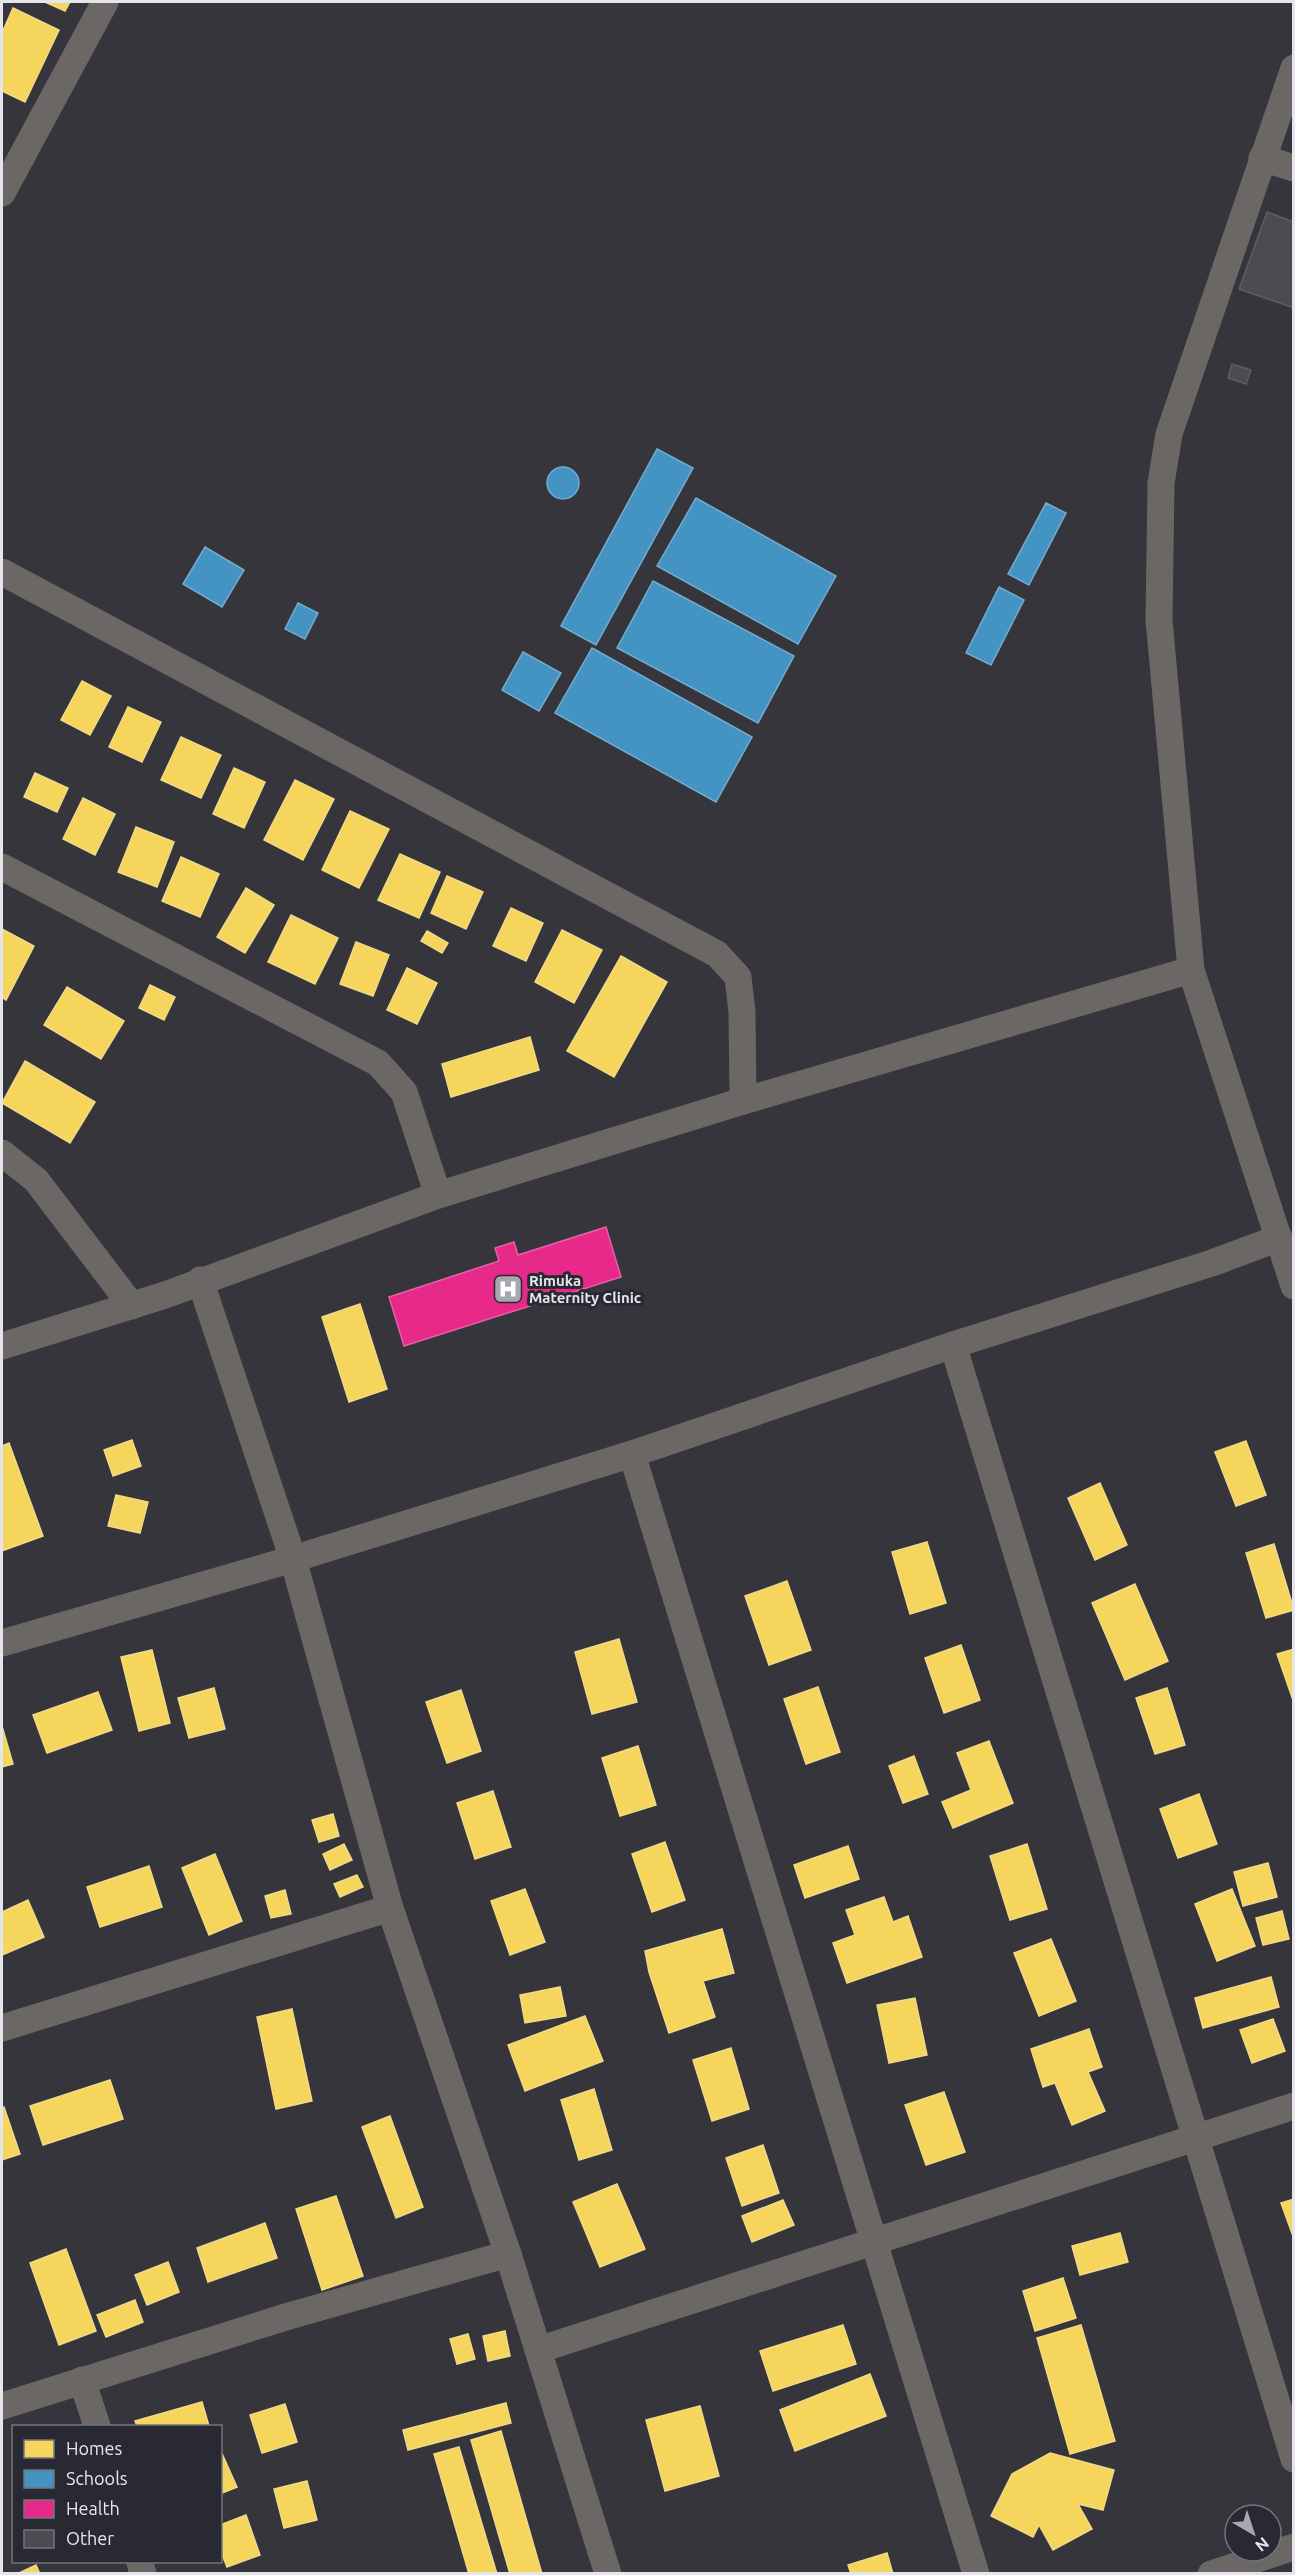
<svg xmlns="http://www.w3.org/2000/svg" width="1295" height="2575" font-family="Ubuntu,sans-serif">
  <rect width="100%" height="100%" fill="#35353b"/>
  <!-- homes -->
  <g fill="#f6d55c" stroke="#f1da87" stroke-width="1.5">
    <path d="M45 2H70L65 11Z"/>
    <path d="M13 8 59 30 25 102 2 91V33Z"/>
    <path d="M82 681 111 696 90 735 61 720Z"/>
    <path d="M128 707 161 722 142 762 109 747Z"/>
    <path d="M181 737 221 755 201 798 161 780Z"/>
    <path d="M234 768 265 782 244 828 213 814Z"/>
    <path d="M35 773 68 788 57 812 24 797Z"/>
    <path d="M295 780 334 799 303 860 264 840Z"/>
    <path d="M83 798 115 814 95 855 63 839Z"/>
    <path d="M350 811 389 829 359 888 322 870Z"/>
    <path d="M136 827 174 842 157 887 118 872Z"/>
    <path d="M400 854 440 872 419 918 378 900Z"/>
    <path d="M181 857 219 874 200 917 162 901Z"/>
    <path d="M447 876 483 892 466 929 431 913Z"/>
    <path d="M246 888 274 905 245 953 217 937Z"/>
    <path d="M511 908 543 923 526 961 493 946Z"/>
    <path d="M291 915 338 938 315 984 268 962Z"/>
    <path d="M2 929 34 946 6 1000 2 997Z"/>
    <path d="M562 930 602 950 574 1003 535 982Z"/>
    <path d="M427 931 448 943 442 953 421 941Z"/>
    <path d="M356 942 389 955 373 996 340 984Z"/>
    <path d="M621 956 667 982 614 1077 567 1051Z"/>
    <path d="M407 968 437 983 417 1024 387 1010Z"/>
    <path d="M150 985 175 997 164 1020 139 1008Z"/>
    <path d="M67 987 124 1021 101 1059 44 1025Z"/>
    <path d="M530 1037 539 1070 451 1097 442 1064Z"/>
    <path d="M25 1061 95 1102 70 1143 2 1103Z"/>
    <path d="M360 1304 387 1389 349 1402 322 1317Z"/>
    <path d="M132 1440 141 1466 113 1476 104 1450Z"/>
    <path d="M1246 1441 1266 1495 1236 1506 1215 1452Z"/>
    <path d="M9 1443 43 1536 2 1551V1446Z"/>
    <path d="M1100 1483 1127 1545 1095 1560 1068 1498Z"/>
    <path d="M116 1495 148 1502 140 1533 108 1526Z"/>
    <path d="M927 1542 946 1603 910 1614 892 1552Z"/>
    <path d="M1274 1544 1294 1610 1266 1618 1246 1553Z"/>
    <path d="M787 1581 811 1650 769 1665 745 1596Z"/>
    <path d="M1135 1584 1168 1661 1125 1680 1092 1603Z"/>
    <path d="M619 1639 637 1702 592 1714 575 1652Z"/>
    <path d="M961 1645 980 1700 944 1713 925 1658Z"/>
    <path d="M1294 1649V1703L1277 1654Z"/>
    <path d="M152 1650 170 1723 139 1731 121 1657Z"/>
    <path d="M818 1687 840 1752 806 1764 784 1699Z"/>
    <path d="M214 1688 225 1729 189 1738 178 1698Z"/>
    <path d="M1167 1688 1185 1745 1155 1754 1136 1698Z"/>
    <path d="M461 1690 481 1751 447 1763 426 1702Z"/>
    <path d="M98 1692 112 1730 47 1753 33 1715Z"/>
    <path d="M2 1726 13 1764 2 1767Z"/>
    <path d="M989 1741 1013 1803 953 1828 942 1802 971 1790 957 1753Z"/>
    <path d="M638 1746 656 1805 620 1816 602 1758Z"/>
    <path d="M914 1756 928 1794 903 1803 889 1766Z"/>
    <path d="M493 1791 511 1847 475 1859 457 1803Z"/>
    <path d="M1199 1794 1217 1844 1178 1858 1160 1809Z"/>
    <path d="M333 1814 339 1836 319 1842 312 1820Z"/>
    <path d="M665 1842 685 1900 652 1912 632 1854Z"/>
    <path d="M344 1844 352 1860 330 1870 323 1854Z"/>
    <path d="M1027 1844 1047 1909 1010 1920 990 1856Z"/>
    <path d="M848 1846 859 1879 805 1898 794 1865Z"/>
    <path d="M215 1854 242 1921 209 1935 182 1868Z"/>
    <path d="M1268 1863 1277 1897 1243 1906 1234 1872Z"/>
    <path d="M149 1866 162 1907 100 1927 87 1887Z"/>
    <path d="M357 1875 363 1887 340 1897 334 1884Z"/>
    <path d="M525 1889 545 1942 510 1955 491 1901Z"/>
    <path d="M1232 1889 1255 1946 1217 1961 1195 1904Z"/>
    <path d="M285 1890 291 1914 271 1918 265 1896Z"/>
    <path d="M884 1897 893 1922 908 1916 922 1957 847 1983 833 1943 855 1935 846 1910Z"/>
    <path d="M28 1900 44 1937 2 1955V1912Z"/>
    <path d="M1282 1911 1289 1939 1263 1945 1256 1918Z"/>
    <path d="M722 1929 734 1973 703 1981 715 2017 669 2033 649 1972 645 1951Z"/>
    <path d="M1051 1939 1076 2001 1039 2016 1014 1953Z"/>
    <path d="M1271 1977 1279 2007 1203 2028 1195 1998Z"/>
    <path d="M560 1987 566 2016 525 2023 520 1995Z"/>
    <path d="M915 1998 927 2055 889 2063 877 2005Z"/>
    <path d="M292 2009 312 2101 276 2109 257 2017Z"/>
    <path d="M585 2016 603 2061 525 2091 508 2045Z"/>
    <path d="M1273 2019 1285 2051 1252 2063 1240 2030Z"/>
    <path d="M1089 2029 1102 2067 1088 2072 1105 2111 1072 2125 1055 2083 1043 2087 1031 2049Z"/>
    <path d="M731 2048 749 2109 712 2121 693 2060Z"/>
    <path d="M110 2080 123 2119 43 2145 30 2106Z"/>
    <path d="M594 2089 612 2150 579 2160 561 2100Z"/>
    <path d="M944 2092 965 2152 926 2165 905 2105Z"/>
    <path d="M4 2107 20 2154 2 2160V2108Z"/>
    <path d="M390 2116 423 2207 396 2218 362 2127Z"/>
    <path d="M763 2145 779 2193 742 2206 726 2158Z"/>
    <path d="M617 2184 645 2249 600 2267 573 2202Z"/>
    <path d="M336 2196 363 2276 322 2290 296 2209Z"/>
    <path d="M1294 2199V2239L1281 2203Z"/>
    <path d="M783 2200 794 2225 752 2242 742 2216Z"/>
    <path d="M265 2223 277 2258 208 2282 197 2248Z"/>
    <path d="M1120 2233 1128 2262 1080 2275 1072 2246Z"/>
    <path d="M66 2249 96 2331 59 2345 30 2263Z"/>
    <path d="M168 2262 179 2292 147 2305 135 2275Z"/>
    <path d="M1063 2278 1076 2318 1035 2331 1023 2291Z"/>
    <path d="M135 2300 143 2322 106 2337 97 2315Z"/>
    <path d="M843 2325 856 2364 773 2391 760 2351Z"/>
    <path d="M1081 2325 1115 2441 1070 2454 1037 2338Z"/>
    <path d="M505 2331 510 2356 488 2361 483 2336Z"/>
    <path d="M468 2334 475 2359 457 2364 450 2339Z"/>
    <path d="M870 2374 886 2416 795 2451 780 2410Z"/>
    <path d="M202 2402 209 2426H137L135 2421Z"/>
    <path d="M506 2403 511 2423 408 2450 403 2430Z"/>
    <path d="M285 2404 297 2442 262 2453 250 2415Z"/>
    <path d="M700 2406 719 2476 665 2491 646 2420Z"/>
    <path d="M501 2431 542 2574H510L471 2440Z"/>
    <path d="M459 2447 497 2574H469L434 2454Z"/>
    <path d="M220 2449 237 2487 220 2494Z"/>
    <path d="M1050 2453 1114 2470 1103 2510 1078 2504 1092 2529 1053 2550 1039 2525 1033 2537 991 2516 1012 2474Z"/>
    <path d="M307 2481 317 2520 284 2528 274 2489Z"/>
    <path d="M246 2515 260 2555 227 2567 220 2549V2525Z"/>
    <path d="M887 2553 893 2574H851L848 2565Z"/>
    <path d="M36 2565 40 2574H17Z"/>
  </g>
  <!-- schools -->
  <g fill="#4393c3" stroke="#74accf" stroke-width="1.5">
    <path d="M657 449 693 468 596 645 561 626Z"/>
    <circle cx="563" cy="483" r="16"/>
    <path d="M696 498 836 576 798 644 657 566Z"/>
    <path d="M1046 503 1066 513 1029 585 1008 574Z"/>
    <path d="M205 547 244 570 222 607 183 584Z"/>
    <path d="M653 581 794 656 758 723 617 648Z"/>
    <path d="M999 587 1024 600 991 665 966 653Z"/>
    <path d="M298 603 318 613 305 639 285 629Z"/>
    <path d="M592 648 752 737 716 802 555 713Z"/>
    <path d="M523 652 561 673 539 711 502 690Z"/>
  </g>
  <!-- health -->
  <path fill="#e7298a" stroke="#e661a7" stroke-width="1.5" d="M606 1227 621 1277 404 1346 389 1297 499 1261 495 1248 514 1242 518 1255Z"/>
  <!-- building -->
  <g fill="#4d4b50" stroke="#5f5d62" stroke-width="1.5">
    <path d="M1267 212 1294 222V308L1239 289Z"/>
    <path d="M1232 364 1251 370 1246 384 1228 378Z"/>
  </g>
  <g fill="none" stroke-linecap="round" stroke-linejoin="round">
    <!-- street -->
    <g stroke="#6b6764" stroke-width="27">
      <path d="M1294 68 1169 434 1161 483 1159 620 1191 970 1294 1286"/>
      <path d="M1262 158 1294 168"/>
      <path d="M2 193 105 2"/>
      <path d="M2 572 717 954 738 977 742 1012 743 1101"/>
      <path d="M2 867 378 1063 404 1092 438 1195"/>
      <path d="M2 1153 36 1180 132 1306"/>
      <path d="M200 1280 293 1559 390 1908 508 2254 608 2574"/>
      <path d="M953 1345 1294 2459"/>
      <path d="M2 1346 165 1295 438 1195 743 1101 1191 970"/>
      <path d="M632 1454 976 2574"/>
      <path d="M2 1643 293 1559 632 1454 953 1345 1212 1263 1279 1238"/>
      <path d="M2 2028 390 1908"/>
      <path d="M538 2350 1294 2106"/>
      <path d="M82 2380 97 2426"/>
      <path d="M2 2406 289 2316 508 2254"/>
      <path d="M140 2562 143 2574"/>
      <path d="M1211 2574 1294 2547"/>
    </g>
  </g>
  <!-- icons -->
  <defs>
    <g id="hospital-square" transform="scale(1.5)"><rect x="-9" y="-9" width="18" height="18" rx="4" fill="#a7a7ae" stroke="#292933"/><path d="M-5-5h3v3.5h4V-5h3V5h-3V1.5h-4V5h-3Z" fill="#fff"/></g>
  </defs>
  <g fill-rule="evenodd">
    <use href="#hospital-square" x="508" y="1289"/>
  </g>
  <g text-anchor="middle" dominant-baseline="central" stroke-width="6" stroke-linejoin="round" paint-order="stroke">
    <!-- poi labels -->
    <g font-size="15" font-weight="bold" fill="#e5e5ec" stroke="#292933" text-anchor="start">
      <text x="529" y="1280">Rimuka<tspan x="529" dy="17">Maternity Clinic</tspan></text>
    </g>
  </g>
  <!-- border -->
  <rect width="1295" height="2575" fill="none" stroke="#e5e5ec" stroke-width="6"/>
  <!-- legend -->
  <rect x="12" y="2425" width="210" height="138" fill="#292933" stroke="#74747d" stroke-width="1.5"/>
  <rect x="24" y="2440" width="30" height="18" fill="#f6d55c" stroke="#74747d" stroke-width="1.5"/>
  <text x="66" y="2455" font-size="18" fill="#e5e5ec">Homes</text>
  <rect x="24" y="2470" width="30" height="18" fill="#4393c3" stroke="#74747d" stroke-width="1.5"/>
  <text x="66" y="2485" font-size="18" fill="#e5e5ec">Schools</text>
  <rect x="24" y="2500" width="30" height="18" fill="#e7298a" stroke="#74747d" stroke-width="1.5"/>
  <text x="66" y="2515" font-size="18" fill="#e5e5ec">Health</text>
  <rect x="24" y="2530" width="30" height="18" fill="#4d4b50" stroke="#74747d" stroke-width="1.5"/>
  <text x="66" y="2545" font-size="18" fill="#e5e5ec">Other</text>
  <!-- north arrow -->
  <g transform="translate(1253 2533) rotate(141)"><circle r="28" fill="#292933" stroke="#74747d" stroke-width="1.5"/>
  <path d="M0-4.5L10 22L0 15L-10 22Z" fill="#a7a7ae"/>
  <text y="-9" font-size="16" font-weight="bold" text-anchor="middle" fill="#e5e5ec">N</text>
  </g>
</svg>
